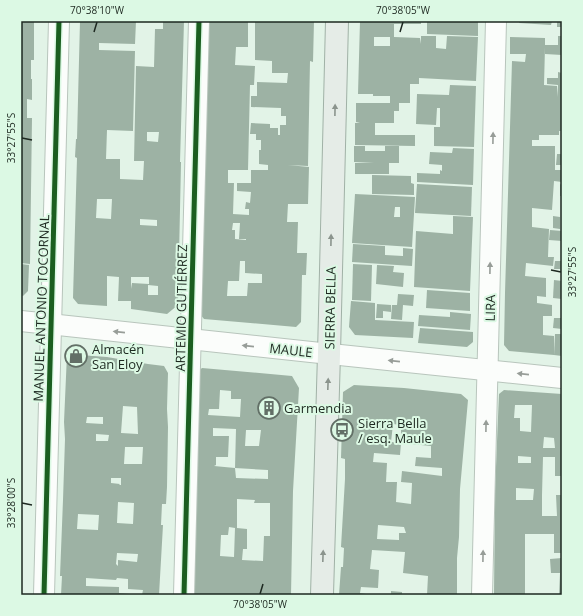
<svg xmlns="http://www.w3.org/2000/svg" width="583" height="616" font-family="'Open Sans',sans-serif">
  <rect width="100%" height="100%" fill="#e2f3e7"/>
  <!-- building -->
  <g fill="#9db2a4" fill-rule="evenodd">
    <path d="M21 21H34V60H31V79H32V100L27 99V118H32L30 264 21 263Z"/>
    <path d="M80 21H136L135 44 99 43V50L135 51 133 131 107 130 106 159H120V179L143 180 144 161H134L136 66 154 67 155 29H163V21H184L180 162H181L178 305 167 314 131 309V301H118L119 277 107 276V306L78 304 73 298 77 158 75 157 76 139H77ZM147 132H159L158 142 147 141ZM97 199H112L111 219 96 218ZM140 219 157 220V226L140 225ZM131 277H149V284L132 283 131 289ZM148 285 158 286V295H148Z"/>
    <path d="M207 21H248V47H236L235 65 255 66 254 85H250L248 170H228V183H234L233 214 249 215V209H245L246 202 250 203 251 192 237 191V183H251V170H268V165L259 164V150H261V140H256V134H250L251 123 270 124V128H278V135H280V125H286V116H281V108L251 107V96H257V82L287 83 288 73H272V61L255 60V21H314L313 62 310 61 308 166 288 165 309 167 308 204H288L287 222H298L297 253H307L306 275H302L301 322 296 327 204 319 200 314ZM233 223H240L239 239H246V240L235 239V230H232ZM240 261H245V273L262 274V283H248L247 296H227L228 281H239Z"/>
    <path d="M360 21H421V24H394V37L420 38 421 44V36H436V48L446 49 447 36 478 37 476 81 419 78V84H410V103H399V111H394V123H375V135H415V146L355 145V123H360L356 122V103H390V96H373V94H358ZM374 37H390V46H374Z"/>
    <path d="M427 21H478V36L427 34Z"/>
    <path d="M520 21H552L551 25 519 23Z"/>
    <rect x="557" y="21" width="5" height="6"/>
    <path d="M558 36H562V55L545 54V47L544 85 557 86 558 97V85L547 84V78H558V72L562 73V131H559V135H539V140H532V146H555V170H562V182L554 181 552 210 532 208V227L549 229 548 257H554L553 266 526 263 525 276 546 278V297L537 296V303L552 305V316H543V335L554 336V355L509 351 504 345 505 293 512 61 525 62 526 54H510V37L545 38V45H558Z"/>
    <path d="M450 85 476 86 474 147 434 146V127H440V108H437L436 125 416 124 417 94 449 95Z"/>
    <path d="M354 146H365V151H385V146H399V163H389V174H355V163H374L354 162Z"/>
    <path d="M453 148 474 149 473 185 417 182V173L440 174V170L442 171V165L429 164 430 152 452 153Z"/>
    <path d="M557 154H562V165H556Z"/>
    <path d="M372 175 411 176V183L414 184V195L372 194Z"/>
    <path d="M417 184 472 187 471 216 415 213Z"/>
    <path d="M560 184 562 185V196H560Z"/>
    <path d="M355 194 415 197 412 247 352 243ZM395 207H400V217H394Z"/>
    <path d="M453 216 473 217 470 291 414 287 416 231 453 234Z"/>
    <path d="M553 216 560 217V229L553 228Z"/>
    <path d="M550 230 562 231V241L549 240Z"/>
    <path d="M353 244 385 246V255L403 256V248L413 249 412 266 352 262Z"/>
    <path d="M555 261H562V273L560 272V269H554Z"/>
    <path d="M21 264 29 265 28 291 23 296 21 295Z"/>
    <path d="M353 264 372 265 371 301 352 300Z"/>
    <path d="M377 265 394 266 393 272 404 273 403 287 376 284Z"/>
    <path d="M554 280 562 281V299L553 298Z"/>
    <path d="M427 290 470 293V311L426 308Z"/>
    <path d="M398 294 414 295 413 306 403 305 402 320 391 319 392 305H397Z"/>
    <path d="M351 301 375 303V320L414 322 413 338 355 335 349 327Z"/>
    <path d="M377 304 391 305V312L383 311V318H376Z"/>
    <path d="M450 312 471 314 470 330 418 326 419 315 450 317Z"/>
    <path d="M554 318H562V329L553 328Z"/>
    <path d="M420 328 473 332V342L467 347 418 343Z"/>
    <path d="M555 334H562V356L554 355Z"/>
    <path d="M67 354 107 357 148 364 164 366 168 373 167 409 168 427 167 487 166 504H162L161 525H163L159 595H142L143 590 128 589V579L117 578 116 580 86 578V586L119 587V593L130 594V595H61L62 576H60L63 500 65 439 64 422ZM123 406 137 407 138 434 121 433ZM87 417H103V424L86 423ZM96 434 109 435 108 441H96ZM125 447H143L142 464H124ZM111 478H121V485H119L120 484 111 483ZM118 502 134 503 133 524 117 523ZM78 514 99 515 98 530 77 529ZM117 553 138 554 137 562 118 560V566L116 564Z"/>
    <path d="M202 368 292 376 299 388 293 491 291 595H190L194 375ZM220 390 231 391V399H241L240 417 208 415 209 409H219ZM213 428 236 429 235 468 268 470V479L236 478 235 468 214 466 216 465V457H228L229 436H213ZM246 430H261L259 446H245ZM237 499 255 500 254 503H270V536H264L263 561 242 560 243 549H247V529L237 528ZM229 527 235 528 234 557 220 556 221 535H228Z"/>
    <path d="M354 385 404 388 461 394 468 400 460 489 459 537 457 558V595H427L428 576 403 573 405 552 372 550 370 569 379 570 378 588 361 587 360 593 366 594V595H339L341 567H343L344 548 341 547 345 479V459L341 458 343 392ZM393 424 401 425V443L431 446V458L416 457 415 466 442 468V476L402 471 401 482 412 483 411 504 396 502 397 482H386L387 463 373 462 374 453 400 455 401 443 391 442ZM378 525 404 527 406 533H399V540L377 539Z"/>
    <path d="M504 390 562 394V476H555V457H543L542 495V516H557L556 495H562V553H554V534H525V595H494L495 491 498 417 499 394ZM515 405H532L531 432 520 431V418H514ZM544 437 554 438 555 448H543ZM518 456 531 457V463H518ZM516 488 534 489 533 500H516Z"/>
    <path d="M562 558V595H559L560 573H551L550 559Z"/>
    <path d="M391 591 402 592V595H391Z"/>
  </g>
  <g fill="none" stroke-linecap="round" stroke-linejoin="round">
    <!-- minor casing -->
    <g stroke="#b8c5bc" stroke-width="22">
      <g id="minor">
        <path d="M21 321 311 352 562 378"/>
        <path d="M44 595 59 21"/>
        <path d="M184 595 199 21"/>
        <path d="M482 595 496 21"/>
      </g>
    </g>
    <!-- major casing -->
    <g stroke="#a0b1a6" stroke-width="24">
      <path id="major" d="M322 595 329 354 337 21"/>
    </g>
    <!-- minor -->
    <use href="#minor" stroke="#fbfdfb" stroke-width="20"/>
    <!-- major -->
    <use href="#major" stroke="#e5ece7" stroke-width="22"/>
    <!-- cycleway casing -->
    <g stroke="#dcf9e4" stroke-width="8">
      <g id="cycleway">
        <path d="M44 595 59 21"/>
        <path d="M184 595 199 21"/>
      </g>
    </g>
    <!-- cycleway -->
    <use href="#cycleway" stroke="#1b5e20" stroke-width="5"/>
  </g>
  <!-- one-way arrows -->
  <defs><path id="oneway-solid" d="M-6-.8H1V-3.2L6.5 0L1 3.2V.8H-6Z"/></defs>
  <g fill="#8b948d">
    <use href="#oneway-solid" transform="translate(335 110) rotate(-89)"/>
    <use href="#oneway-solid" transform="translate(331 240) rotate(-89)"/>
    <use href="#oneway-solid" transform="translate(328 384) rotate(-88)"/>
    <use href="#oneway-solid" transform="translate(323 556) rotate(-88)"/>
  </g>
  <g fill="#979d98">
    <use href="#oneway-solid" transform="translate(493 138) rotate(-89)"/>
    <use href="#oneway-solid" transform="translate(490 268) rotate(-89)"/>
    <use href="#oneway-solid" transform="translate(119 332) rotate(-174)"/>
    <use href="#oneway-solid" transform="translate(248 346) rotate(-174)"/>
    <use href="#oneway-solid" transform="translate(394 361) rotate(-174)"/>
    <use href="#oneway-solid" transform="translate(523 374) rotate(-174)"/>
    <use href="#oneway-solid" transform="translate(486 426) rotate(-89)"/>
    <use href="#oneway-solid" transform="translate(483 556) rotate(-89)"/>
  </g>
  <!-- ticks -->
  <path fill="none" stroke="#1d2820" stroke-width="1.5" d="M94 32 97 22M400 32 403 22M22 138 32 140M551 270 561 272M22 503 32 505M260 594 263 584"/>
  <!-- icons -->
  <defs>
    <g id="shop-ring" transform="scale(1.15)"><circle r="9.5" fill="#dcf9e4" stroke="#626f66" stroke-width="1.5"/><path d="M-5-2.5h2.3a2.7 3.5 0 0 1 5.4 0H5L5.5 6h-11ZM-1.5-2.5h3a1.5 2.3 0 0 0-3 0Z" fill="#626f66"/></g>
    <g id="building-ring" transform="scale(1.15)"><circle r="9.5" fill="#dcf9e4" stroke="#626f66" stroke-width="1.5"/><path d="M-4-6H4V6H1V3H-1V6H-4ZM-2.5-4.3h1.7v1.8h-1.7ZM.8-4.3h1.7v1.8H.8ZM-2.5-1h1.7V.8h-1.7ZM.8-1h1.7V.8H.8Z" fill="#626f66"/></g>
    <g id="bus-ring" transform="scale(1.15)"><circle r="9.5" fill="#dcf9e4" stroke="#626f66" stroke-width="1.5"/><path d="M-5-6H5V4H4V6H2V4H-2V6H-4V4H-5ZM-3.5-4V0h7V-4ZM-3.5 1.2v1.5H-2V1.2ZM2 1.2v1.5H3.5V1.2Z" fill="#626f66"/></g>
  </defs>
  <g fill-rule="evenodd">
    <use href="#shop-ring" x="76" y="356"/>
    <use href="#building-ring" x="269" y="408"/>
    <use href="#bus-ring" x="342" y="430"/>
  </g>
  <g text-anchor="middle" dominant-baseline="central" stroke-width="4" stroke-linejoin="round" paint-order="stroke">
    <!-- street labels -->
    <g font-size="13" fill="#1d2820" stroke="#dcf9e4">
      <text transform="translate(41 308) rotate(-88)">MANUEL ANTONIO TOCORNAL</text>
      <text transform="translate(181 308) rotate(-89)">ARTEMIO GUTIÉRREZ</text>
      <text transform="translate(330 308) rotate(-89)">SIERRA BELLA</text>
      <text transform="translate(490 308) rotate(-89)">LIRA</text>
      <text transform="translate(291 350) rotate(6)">MAULE</text>
    </g>
    <!-- poi labels -->
    <g font-size="13" fill="#1d2820" stroke="#dcf9e4" text-anchor="start">
      <text x="92" y="349">Almacén<tspan x="92" dy="15">San Eloy</tspan></text>
      <text x="284" y="408">Garmendia</text>
      <text x="358" y="423">Sierra Bella<tspan x="358" dy="15">/ esq. Maule</tspan></text>
    </g>
  </g>
  <!-- border -->
  <rect width="583" height="616" fill="none" stroke="#dcf9e4" stroke-width="44"/>
  <rect x="22" y="22" width="539" height="572" fill="none" stroke="#1d2820" stroke-width="1.5"/>
  <g font-size="10" text-anchor="middle" fill="#1d2820">
    <text x="97" y="14">70°38'10"W</text>
    <text x="403" y="14">70°38'05"W</text>
    <text transform="translate(11 138) rotate(-90)" y="4">33°27'55"S</text>
    <text transform="translate(572 272) rotate(-90)" y="4">33°27'55"S</text>
    <text transform="translate(11 503) rotate(-90)" y="4">33°28'00"S</text>
    <text x="260" y="608">70°38'05"W</text>
  </g>
</svg>
